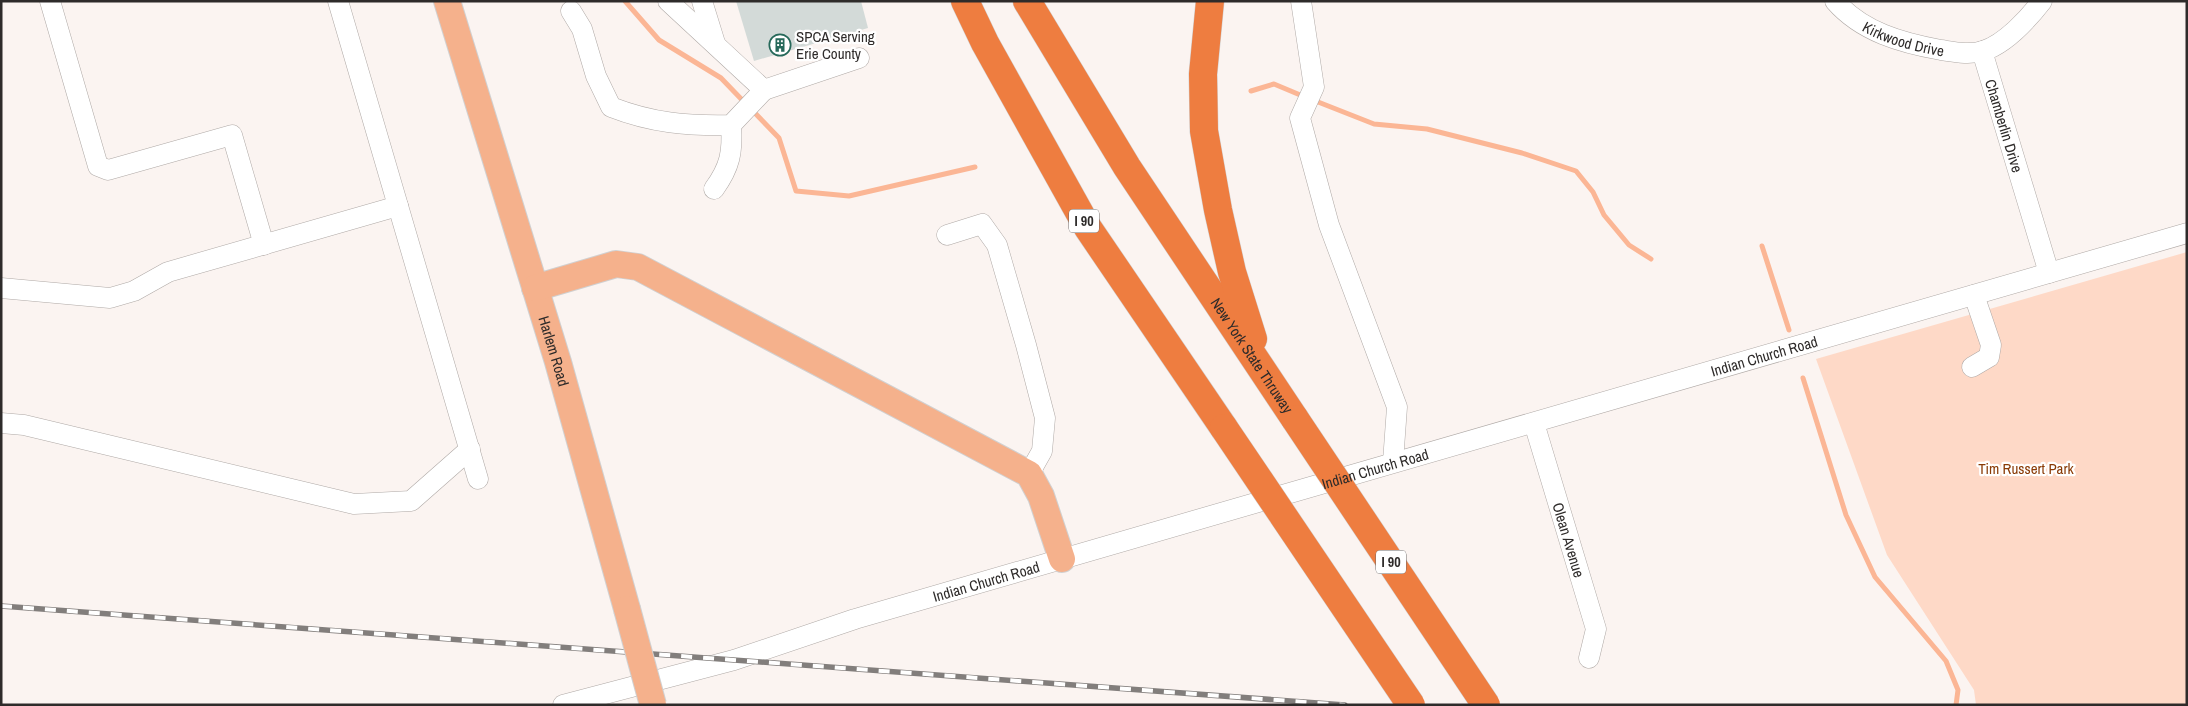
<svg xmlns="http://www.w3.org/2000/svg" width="2188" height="706" font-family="'Archivo Narrow',sans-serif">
  <rect width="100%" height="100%" fill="#fbf4f1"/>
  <!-- green -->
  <path fill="#fed9c7" d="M2187 252V705H1976L1974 690 1887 555 1816 359Z"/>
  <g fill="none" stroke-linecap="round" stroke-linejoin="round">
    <!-- stream -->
    <g stroke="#fbb695" stroke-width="5">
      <path d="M625 1 659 40 721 78 746 104"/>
      <path d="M1251 91 1274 84 1305 97"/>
      <path d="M1313 100 1374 124 1427 129 1522 153 1576 171 1593 192 1604 215 1629 245 1651 259"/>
      <path d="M752 110 779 138 796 191 849 196 975 167"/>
      <path d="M1762 246 1789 330"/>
      <path d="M1803 378 1846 515 1875 577 1946 661 1958 690 1956 705"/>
    </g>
  </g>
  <!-- building -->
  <path fill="#d3dad8" d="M736 1H861L868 28 754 61Z"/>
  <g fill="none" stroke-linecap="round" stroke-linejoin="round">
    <!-- minor casing -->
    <g stroke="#afa9a6" stroke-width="21">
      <g id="minor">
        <path d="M50 1 98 166 108 170 232 135 264 245"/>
        <path d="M338 1 478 479"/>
        <path d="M668 1 764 90 859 58"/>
        <path d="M702 1 715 43"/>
        <path d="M1301 1 1314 87 1300 118 1329 225 1397 407 1393 462"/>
        <path id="s1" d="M1835 1C1862 32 1902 43 1941 50 1955 52 1969 55 1983 51 2005 44 2028 19 2042 1"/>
        <path d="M571 11 582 29 596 76 611 107C652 123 687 126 731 125L764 90"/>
        <path id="s2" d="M1982 51 2049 273"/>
        <path d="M714 189C730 167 733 152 731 125"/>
        <path d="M947 235 982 224 997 245 1026 345 1045 418 1042 451 1029 474"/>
        <path d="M1 288 110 298 134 291 168 272 398 206"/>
        <path d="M1972 367 1989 357 1991 345 1974 295"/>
        <path d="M1 423 24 425 354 504 411 501 470 449"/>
        <path id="s3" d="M1534 423 1596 629 1589 658"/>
        <path id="s4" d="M563 705 734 660 855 619 2187 233"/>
      </g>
    </g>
    <!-- major casing -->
    <g stroke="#d1d0d0" stroke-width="28">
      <g id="major">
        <path id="s5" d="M447 1 558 362 627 609"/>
        <path d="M535 288 616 264 638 267 1029 474 1041 496 1062 559"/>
      </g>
    </g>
    <!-- highway casing -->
    <g stroke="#d1d0d0" stroke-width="29">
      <g id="highway">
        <path d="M965 1 985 43 1088 228 1224 428"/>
        <path id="s6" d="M1027 1 1127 167 1295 419"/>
        <path d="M1210 1 1203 74 1204 131 1218 210 1232 272 1253 339"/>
      </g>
    </g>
    <!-- minor -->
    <use href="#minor" stroke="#fff" stroke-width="20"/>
    <!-- major -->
    <use href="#major" stroke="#f5b18c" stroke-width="26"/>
    <!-- highway -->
    <use href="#highway" stroke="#ee7d40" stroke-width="28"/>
    <!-- rail casing -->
    <g stroke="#827e7c" stroke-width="5.5">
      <path id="rail" d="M1 606 1345 705"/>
    </g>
    <!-- rail -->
    <use href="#rail" stroke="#fff" stroke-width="4" stroke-dasharray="11" stroke-linecap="butt"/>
    <!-- major-bridge casing -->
    <g stroke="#d1d0d0" stroke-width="28" stroke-linecap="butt">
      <path id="major-bridge" d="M627 609 653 705"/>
    </g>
    <!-- highway-bridge casing -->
    <g stroke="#d1d0d0" stroke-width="29" stroke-linecap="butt">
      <g id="highway-bridge">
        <path d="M1295 419 1486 705"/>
        <path d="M1224 428 1411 705"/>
      </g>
    </g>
    <!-- major-bridge -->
    <use href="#major-bridge" stroke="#f5b18c" stroke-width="26"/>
    <!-- highway-bridge -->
    <use href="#highway-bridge" stroke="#ee7d40" stroke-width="28"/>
  </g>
  <!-- icons -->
  <defs>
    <g id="building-ring" transform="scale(1.125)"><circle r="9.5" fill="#fff" stroke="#26695a" stroke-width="1.5"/><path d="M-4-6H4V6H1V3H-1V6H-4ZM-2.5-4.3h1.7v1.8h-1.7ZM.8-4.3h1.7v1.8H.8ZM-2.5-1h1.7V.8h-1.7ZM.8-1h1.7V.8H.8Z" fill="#26695a"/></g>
  </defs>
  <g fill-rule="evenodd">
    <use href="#building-ring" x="780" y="45"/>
  </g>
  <g text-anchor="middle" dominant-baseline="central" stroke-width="4.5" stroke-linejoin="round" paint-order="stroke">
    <!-- shield labels -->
    <g fill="#fff" stroke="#6d6b6a" stroke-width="1">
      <rect x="1069" y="209.5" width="30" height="23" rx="4"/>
      <rect x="1376" y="550.5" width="30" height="23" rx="4"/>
    </g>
    <g font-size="14" font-weight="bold" fill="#2e2b2a">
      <text x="1084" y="221">I 90</text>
      <text x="1391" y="562">I 90</text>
    </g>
    <!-- poi labels -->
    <g font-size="15" fill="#2e2b2a" stroke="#fff" text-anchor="start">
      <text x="796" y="36">SPCA Serving<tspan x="796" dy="17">Erie County</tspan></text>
    </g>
    <!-- street labels -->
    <g font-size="15" fill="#2e2b2a" stroke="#fff">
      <text stroke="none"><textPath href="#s1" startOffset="80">Kirkwood Drive</textPath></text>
      <text stroke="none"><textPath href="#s2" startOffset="78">Chamberlin Drive</textPath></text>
      <text stroke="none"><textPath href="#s5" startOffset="366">Harlem Road</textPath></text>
      <text stroke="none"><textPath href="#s6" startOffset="420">New York State Thruway</textPath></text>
      <text stroke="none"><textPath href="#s4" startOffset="1251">Indian Church Road</textPath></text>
      <text stroke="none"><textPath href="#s4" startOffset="846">Indian Church Road</textPath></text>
      <text stroke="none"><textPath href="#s3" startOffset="122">Olean Avenue</textPath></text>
      <text stroke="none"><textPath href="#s4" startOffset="441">Indian Church Road</textPath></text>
    </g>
    <!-- park labels -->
    <g font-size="15" fill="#893a05" stroke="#fff">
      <text x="2026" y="468">Tim Russert Park</text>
    </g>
  </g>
  <!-- border -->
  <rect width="2188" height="706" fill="none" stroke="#2e2b2a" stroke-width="5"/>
</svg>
